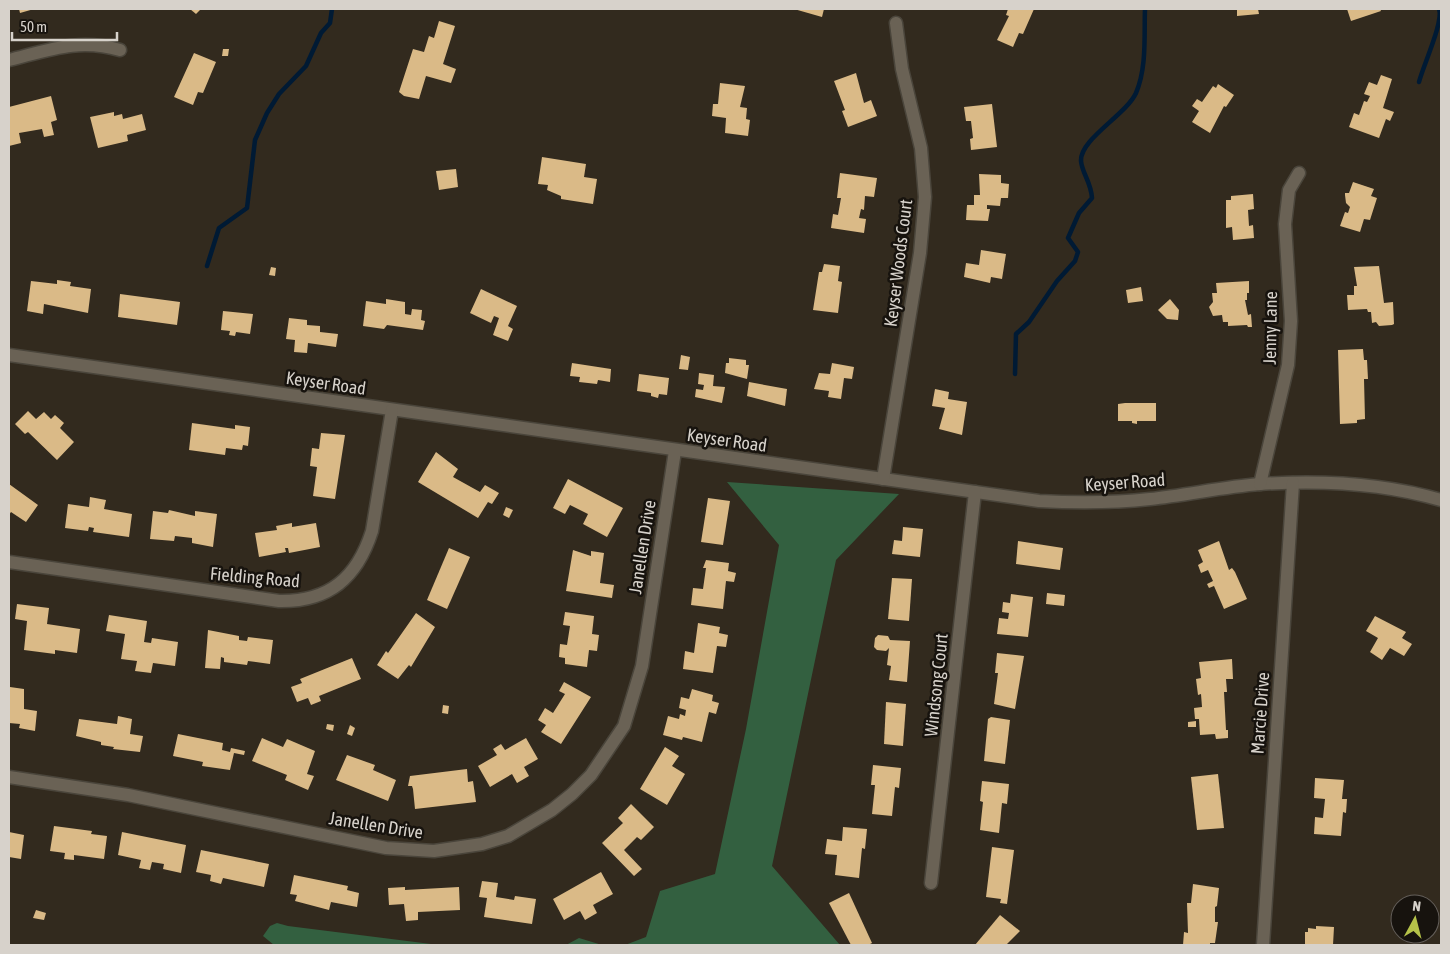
<svg xmlns="http://www.w3.org/2000/svg" width="1450" height="954" font-family="'Asap Condensed',sans-serif">
  <rect width="100%" height="100%" fill="#322a1e"/>
  <!-- green -->
  <g fill="#336040">
    <path d="M727 482 899 494 836 560 772 866 840 945H625L646 937 660 891 715 874 746 729 779 545Z"/>
    <path d="M277 923 288 926 439 945H274L263 936 270 926Z"/>
    <path d="M579 938 602 945H566Z"/>
  </g>
  <g fill="none" stroke-linecap="round" stroke-linejoin="round">
    <!-- stream -->
    <g stroke="#001a34" stroke-width="4.5">
      <path d="M1419 82C1423 66 1444 21 1439 9"/>
      <path d="M207 266 219 228 247 208 255 140 267 113 279 94 306 66 321 33 330 23 332 9"/>
      <path d="M1015 374 1016 334 1029 322 1057 281 1075 261 1078 252 1068 238 1079 213 1092 198C1091 182 1082 173 1081 161 1080 139 1126 115 1136 93 1147 67 1144 36 1145 9"/>
    </g>
  </g>
  <!-- building -->
  <g fill="#daba87">
    <path d="M19 9H34L20 13Z"/>
    <path d="M190 9H201L196 14Z"/>
    <path d="M794 9H824L822 17Z"/>
    <path d="M1008 9H1034L1023 34 1019 33 1013 47 997 40 1009 16 1006 15Z"/>
    <path d="M1237 9H1258L1259 14 1237 16Z"/>
    <path d="M1347 9H1380L1381 11 1351 21Z"/>
    <path d="M439 21 455 26 443 64 456 69 451 83 426 76 419 99 404 96 399 92 413 49 424 52 429 36 434 38Z"/>
    <path d="M223 49H229L228 56H222Z"/>
    <path d="M194 53 216 62 203 93 198 92 193 105 174 97Z"/>
    <path d="M856 73 864 103 871 100 877 116 848 127 842 111 845 110 834 81Z"/>
    <path d="M1381 75 1392 79 1383 108 1394 112 1390 121 1386 119 1379 138 1349 127 1354 113 1359 115 1364 101 1367 102 1370 96 1364 94 1369 82 1377 85Z"/>
    <path d="M720 83 745 86 740 107 747 108 746 119 750 120 748 136 725 133 726 118 712 116 713 104H718Z"/>
    <path d="M1218 84 1234 95 1226 107 1224 106 1210 133 1192 122 1199 111 1192 106 1197 99 1202 102 1213 86 1216 88Z"/>
    <path d="M51 96 57 120 51 122 54 135 44 137 42 129 19 133 21 143 9 146V107Z"/>
    <path d="M992 104 997 147 971 150 970 139 973 138 971 121H966L964 107Z"/>
    <path d="M114 112V116L122 114 123 119 142 114 146 130 127 135 128 141 98 148 90 117Z"/>
    <path d="M542 157 586 164 584 177 597 179 593 204 561 199V196L547 190 548 185 538 184Z"/>
    <path d="M456 169 458 187 439 190 436 171Z"/>
    <path d="M840 173 877 178 874 197 865 196 864 210 861 209 859 218 866 219 864 233 831 228 833 214 838 215 841 198H837Z"/>
    <path d="M979 174 1001 175V183L1009 184 1008 198H1001L1000 206 987 205V209H990L988 221 966 220 967 205H974V195H980Z"/>
    <path d="M1353 182 1374 189 1371 196 1377 198 1370 220 1364 219 1360 232 1340 226 1345 212 1348 213 1350 207 1346 203 1345 195V193H1349Z"/>
    <path d="M1253 194 1254 209 1248 210 1249 226 1253 225 1254 238 1233 240 1232 227 1226 228V200H1231V196Z"/>
    <path d="M981 250 1006 254 1002 279 991 277 990 283 964 277 966 263 979 265Z"/>
    <path d="M824 264 840 266 838 281 842 282 838 313 813 310 819 272H822Z"/>
    <path d="M1379 266 1384 303 1393 302 1394 324 1392 325 1379 326 1376 322 1372 323 1371 312H1368L1367 309 1348 310 1347 295H1354V286H1357L1354 267Z"/>
    <path d="M271 267 276 268 275 276 269 275Z"/>
    <path d="M57 280 71 282 70 286 91 289 88 313 44 304 43 314 27 311 31 281 57 284Z"/>
    <path d="M1249 281V293H1247V300H1245L1248 315 1251 314 1252 327H1248L1247 325 1228 326V322H1223L1222 315 1213 316 1209 307 1213 302 1212 293H1217L1216 283Z"/>
    <path d="M1141 287 1143 301 1128 303 1126 290Z"/>
    <path d="M481 289 517 306 508 326 513 329 508 341 493 335 499 318 494 316 491 323 470 313Z"/>
    <path d="M120 294 180 302 177 325 118 317Z"/>
    <path d="M386 299 405 302V314L411 315 412 309 422 310 421 320 425 321 423 330 387 325 384 329 363 326 366 301 386 304Z"/>
    <path d="M1170 299 1179 310 1178 320 1167 319 1158 310Z"/>
    <path d="M223 311 253 314 250 334 236 332 235 336 229 335 230 331 221 330Z"/>
    <path d="M289 318 307 320V325L320 326V332L338 334 336 347 308 343 307 353 294 352 295 340 286 339Z"/>
    <path d="M1363 349 1364 360H1367L1368 379H1364L1365 419 1357 420V423L1340 424 1338 350Z"/>
    <path d="M681 355 690 357 688 370 679 369Z"/>
    <path d="M729 358 746 360V365H749L747 379 725 373 726 363H729Z"/>
    <path d="M572 363 611 369 610 382 598 380 597 384 579 382 580 377 570 376Z"/>
    <path d="M832 363 854 367 852 379 844 378 841 399 828 397 829 391 814 389 819 373 830 374Z"/>
    <path d="M699 373 714 375 713 386 725 387 722 403 695 397 696 389 703 390 704 385 698 384Z"/>
    <path d="M639 374 669 378 667 395 659 394 658 398 651 396V393L637 391Z"/>
    <path d="M749 382 787 389 785 406 747 396Z"/>
    <path d="M935 389 949 392 948 399 967 402 962 435 939 429 945 408 932 406Z"/>
    <path d="M1125 403H1156V421H1137V424L1132 423V421H1118V404Z"/>
    <path d="M28 411 36 419 44 412 51 419 55 415 64 423 60 428 74 442 57 460 28 432 25 434 15 424Z"/>
    <path d="M192 423 235 429V425L250 427 248 446 243 445 242 450 226 448 225 455 189 450Z"/>
    <path d="M321 433 345 435 335 499 313 496 317 467 310 466 312 448 319 449Z"/>
    <path d="M436 452 458 469 453 477 480 492 485 485 499 493 492 504 488 502 478 518 418 482Z"/>
    <path d="M568 479 623 508 607 537 583 524 588 514 570 505 565 514 553 508Z"/>
    <path d="M9 484 38 505 26 522 11 512 9 515Z"/>
    <path d="M90 497 106 500 104 509 132 514 129 537 93 532 94 528 89 527 88 531 65 528 68 504 89 507Z"/>
    <path d="M708 498 730 501 723 545 701 542Z"/>
    <path d="M506 507 513 510 509 518 503 515Z"/>
    <path d="M169 510 195 516V511L217 514 213 547 192 543V538L175 536 174 541 150 539 153 511 168 513Z"/>
    <path d="M292 523V527L316 523 320 547 289 553 288 548H285L286 552 259 557 255 533 277 530 276 526Z"/>
    <path d="M903 527 923 529 920 557 892 554 894 540 902 541Z"/>
    <path d="M1018 541 1063 548 1060 570 1016 564Z"/>
    <path d="M1219 541 1229 570 1232 568 1235 572 1247 599 1224 609 1214 586 1209 588 1207 584 1213 581 1208 570 1201 573 1198 565 1203 562 1198 550Z"/>
    <path d="M449 548 470 557 447 609 427 600Z"/>
    <path d="M573 550 591 556V551L604 553 600 583 614 585 612 598 566 591Z"/>
    <path d="M706 560 729 563 728 571 736 573 734 582 726 581 723 609 691 605 693 588 703 589 706 568H703Z"/>
    <path d="M892 578 912 579 909 621 888 619Z"/>
    <path d="M1047 593 1065 595 1064 606 1046 604Z"/>
    <path d="M1011 594 1033 597 1028 637 997 634 999 618 1008 619 1009 613 1002 612 1003 602 1010 603Z"/>
    <path d="M17 604 49 608 47 624 80 629 77 653 55 650V654L24 650 27 621 15 619Z"/>
    <path d="M565 612 594 616 592 634 599 635 597 651 589 650 587 667 565 664V658L559 657 560 644 567 645 570 626 563 625Z"/>
    <path d="M416 613 435 627 411 667 409 665 398 679 377 665 386 651 388 653Z"/>
    <path d="M109 615 147 621 144 642 151 643 152 638 178 642 175 666 153 663 151 673 135 671 137 661 121 659 125 634 106 631Z"/>
    <path d="M1375 616 1406 632 1402 638 1412 644 1404 656 1390 648 1382 660 1370 652 1378 638 1366 631Z"/>
    <path d="M698 623 720 627 719 633 728 635 726 647 717 646 713 673 683 669 685 651 694 653Z"/>
    <path d="M208 630 239 636V640L247 641 248 637 273 640 270 664 248 661 247 665 224 662V658L221 657 220 669 205 668Z"/>
    <path d="M878 635 888 636 890 640 910 641 907 682 889 680 891 666 887 665 889 648 886 651 877 650 874 647 875 638Z"/>
    <path d="M997 653 1024 656 1015 709 994 704 998 673H995Z"/>
    <path d="M352 658 361 679 319 696 321 701 311 705 308 698 297 702 291 687 302 683 300 679Z"/>
    <path d="M1232 659 1233 679H1226L1227 692H1224L1226 730H1228V738L1216 739 1215 734 1200 735 1199 719H1195L1194 708 1202 707 1201 694 1198 695 1196 679 1201 678 1199 662Z"/>
    <path d="M564 682 591 697 561 744 541 732 546 725 538 720 545 708 553 713 565 694 559 691Z"/>
    <path d="M10 687 24 689V709L37 711 35 731 19 728 20 724 9 723Z"/>
    <path d="M692 689 713 695 712 701 719 703 716 714 709 712 702 742 683 737 682 740 663 735 668 716 679 719 680 714 685 716 686 710 679 708 681 697 689 699Z"/>
    <path d="M886 702 906 704 903 746 884 744Z"/>
    <path d="M443 705 449 706 448 714 442 713Z"/>
    <path d="M118 716 132 719 130 734 143 736 140 752 113 749 114 747 101 745V742L76 736 79 719 117 724Z"/>
    <path d="M991 717 1010 720 1005 764 984 761 988 719Z"/>
    <path d="M1196 721V727H1188V722Z"/>
    <path d="M327 724 334 725 333 731 326 729Z"/>
    <path d="M350 725 355 728 352 736 347 734Z"/>
    <path d="M178 734 223 743 222 750 230 752 231 748 245 751 244 755 234 753 230 770 202 766 203 762 173 756Z"/>
    <path d="M262 738 283 747 287 739 315 751 307 774 314 776 308 790 285 780 287 775 252 761Z"/>
    <path d="M526 738 538 759 524 767 529 776 517 783 512 774 490 787 478 766 497 755 493 749 501 744 505 750Z"/>
    <path d="M665 747 679 756 672 766 685 774 667 805 640 789Z"/>
    <path d="M347 755 375 765 373 770 396 780 388 801 336 780Z"/>
    <path d="M873 765 901 768 899 788 895 787 892 816 872 814 875 785H871Z"/>
    <path d="M467 769 468 782 473 781 476 802 415 809 413 789 412 786H408L410 776Z"/>
    <path d="M1218 774 1224 828 1197 830 1191 777Z"/>
    <path d="M1315 778 1344 780 1342 799H1347L1346 813 1343 812 1341 836 1314 834 1315 817 1323 818 1325 799 1314 798Z"/>
    <path d="M982 781 1009 784 1007 804 1002 803 999 833 980 830 983 802 980 801Z"/>
    <path d="M631 804 654 827 641 840 637 837 624 850 642 869 634 876 602 843 623 823 618 818Z"/>
    <path d="M54 826 92 831 91 834 107 836 104 859 74 855V860L64 859 65 853 50 851Z"/>
    <path d="M843 827 867 829 865 849 862 848 859 878 835 875 837 855 825 854 827 839 842 841Z"/>
    <path d="M9 832 24 835 21 859 9 857Z"/>
    <path d="M122 832 186 845 181 873 163 869 164 864 152 862 150 870 139 868 141 860 118 855Z"/>
    <path d="M992 847 1014 850 1007 904 1000 903 1001 899 986 897Z"/>
    <path d="M201 850 269 864 264 887 223 878 221 884 210 881 211 875 196 872Z"/>
    <path d="M601 872 613 894 593 905 597 913 585 920 580 911 564 920 553 899Z"/>
    <path d="M294 875 348 886 347 890 359 893 357 907 331 902 329 910 295 901 297 895 290 894Z"/>
    <path d="M482 881 498 883 496 897 514 900 515 896 536 899 532 924 484 917 487 898 479 897Z"/>
    <path d="M1193 884 1219 888 1217 906 1215 907V922H1218L1215 943H1210V945H1183L1184 932 1188 933 1187 903H1191Z"/>
    <path d="M405 887V890L459 887 460 910 418 912V920L406 921 404 904 389 905 388 888Z"/>
    <path d="M849 893 872 943 868 945H851L829 903Z"/>
    <path d="M36 910 46 913 44 920 33 918Z"/>
    <path d="M1000 915 1020 931 1006 945H975Z"/>
    <path d="M1316 926 1334 927 1333 945H1305V932H1308V928L1316 929Z"/>
  </g>
  <g fill="none" stroke-linecap="round" stroke-linejoin="round">
    <!-- minor casing -->
    <g stroke="#4a453b" stroke-width="15">
      <g id="minor">
        <path d="M9 60C49 50 79 38 120 50"/>
        <path d="M9 355 1039 501C1076 503 1113 503 1150 499 1187 495 1223 487 1260 484 1320 480 1383 483 1441 500"/>
        <path d="M883 479 920 253 925 197 921 148 902 69 896 23"/>
        <path d="M1260 484 1288 365 1291 321 1285 224 1289 190 1299 173"/>
        <path d="M9 562 279 601C329 602 357 578 372 531L392 410"/>
        <path d="M9 777 128 795 386 848 434 851 482 844 508 836 552 810 572 794 591 775 624 726 642 666 675 451"/>
        <path d="M931 883 975 492"/>
        <path d="M1263 945 1293 483"/>
      </g>
    </g>
    <!-- minor -->
    <use href="#minor" stroke="#6a6255" stroke-width="12"/>
  </g>
  <g text-anchor="middle" dominant-baseline="central" stroke-width="5" stroke-linejoin="round" paint-order="stroke">
    <!-- street labels -->
    <g font-size="18" fill="#d7d2cb" stroke="#17130e">
      <text transform="translate(898 263) rotate(-83)">Keyser Woods Court</text>
      <text transform="translate(1270 328) rotate(-89)">Jenny Lane</text>
      <text transform="translate(326 383) rotate(8)">Keyser Road</text>
      <text transform="translate(727 440) rotate(8)">Keyser Road</text>
      <text transform="translate(1125 482) rotate(-4)">Keyser Road</text>
      <text transform="translate(642 547) rotate(-81)">Janellen Drive</text>
      <text transform="translate(255 577) rotate(5)">Fielding Road</text>
      <text transform="translate(936 685) rotate(-84)">Windsong Court</text>
      <text transform="translate(1260 713) rotate(-86)">Marcie Drive</text>
      <text transform="translate(376 825) rotate(9)">Janellen Drive</text>
    </g>
  </g>
  <!-- border -->
  <rect width="1450" height="954" fill="none" stroke="#d7d2cb" stroke-width="20"/>
  <!-- north arrow -->
  <g transform="translate(1415 919) rotate(7)"><circle r="24" fill="#17130e" stroke="#645f5a"/>
  <path d="M0-4L9 19L0 12L-9 19Z" fill="#b5c249"/>
  <text y="-8" font-size="14" font-weight="bold" text-anchor="middle" fill="#d7d2cb">N</text>
  </g>
  <!-- scale -->
  <path d="M12 32v8h105v-8" fill="none" stroke="#d7d2cb" stroke-width="2.5"/>
  <text x="20" y="32" font-size="15" fill="#d7d2cb" stroke="#17130e" stroke-width="4" paint-order="stroke">50 m</text>
</svg>
